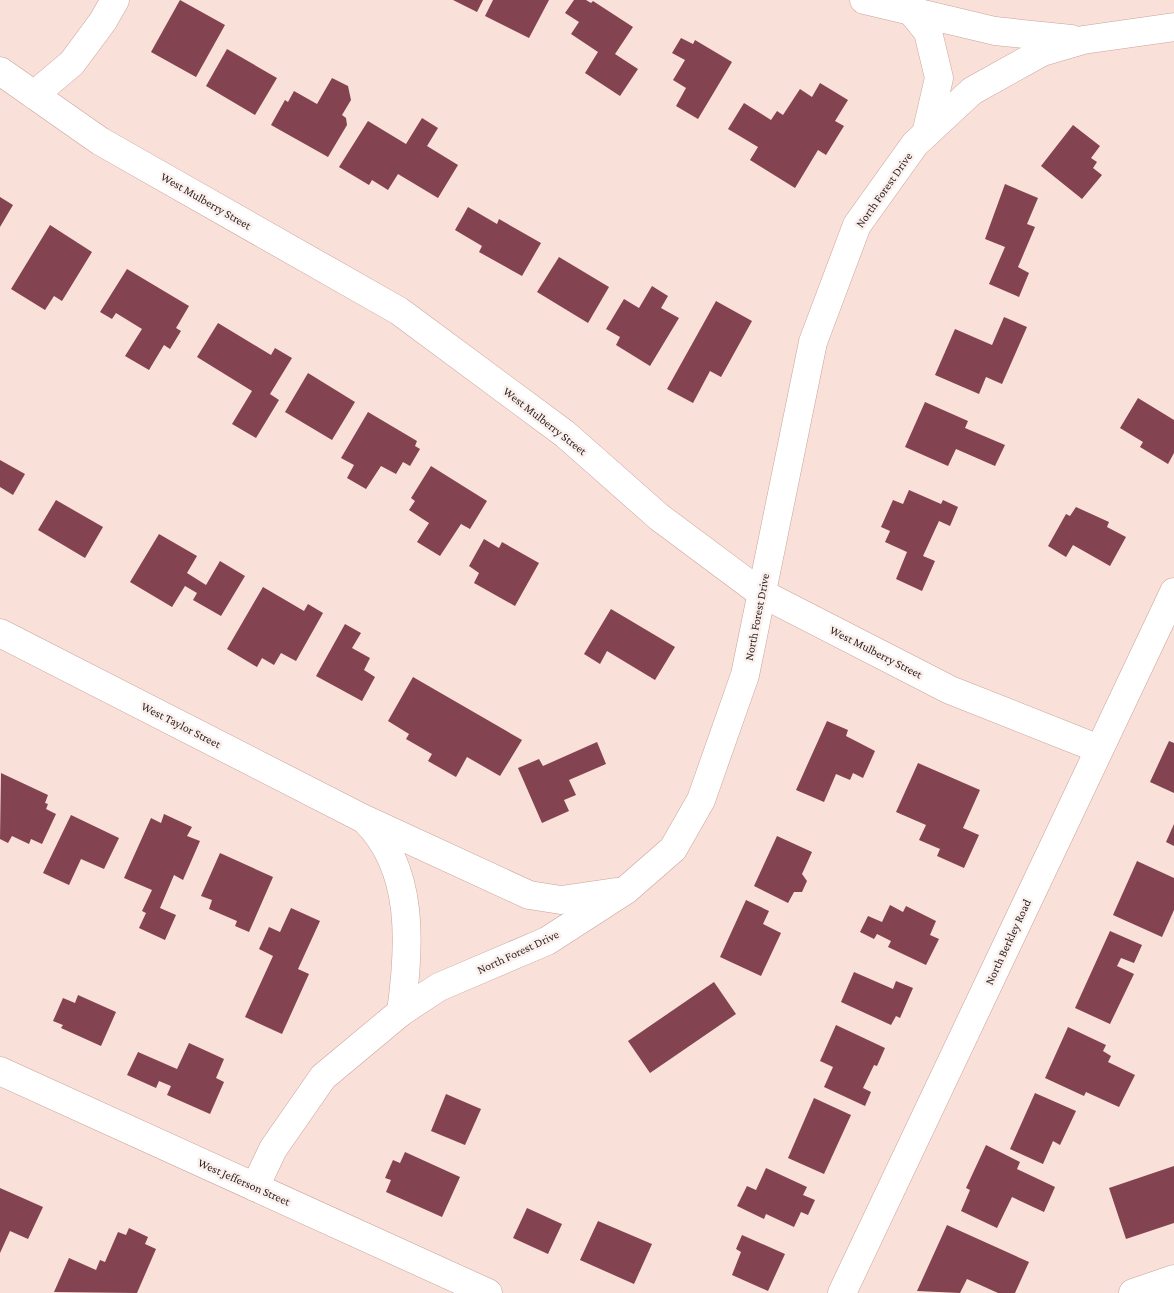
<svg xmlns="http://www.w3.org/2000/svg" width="1174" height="1293" font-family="'Crimson Pro',serif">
  <rect width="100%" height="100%" fill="#f9e0d9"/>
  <!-- building -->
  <g fill="#834350">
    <path d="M180 0 225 25 196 77 151 52Z"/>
    <path d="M453 0H483L477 12Z"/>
    <path d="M493 0H549L529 38 485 16Z"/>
    <path d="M574 0H586L591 3 593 1 633 27 615 54 638 69 620 96 585 73 598 52 571 34 579 22 565 13Z"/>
    <path d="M681 38 693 44 695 40 732 62 698 119 676 106 686 88 673 80 685 60 672 53Z"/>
    <path d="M227 49 277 78 255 115 206 86Z"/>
    <path d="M332 78 348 86 351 100 342 115 346 118 347 125 328 157 271 125 285 100 288 102 294 91 317 104Z"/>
    <path d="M820 83 848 100 835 121 844 126 826 155 818 150 795 188 750 160 758 147 728 129 744 103 771 120 777 111 783 115 800 89 812 97Z"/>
    <path d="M422 118 438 128 427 146 458 165 438 198 398 174 388 190 372 180 369 185 339 167 368 121 406 144Z"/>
    <path d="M1073 125 1100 146 1091 158 1097 162 1093 168 1102 175 1082 199 1041 166Z"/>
    <path d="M1005 184 1038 198 1027 224 1035 227 1018 267 1029 273 1019 297 989 284 1005 247 985 239Z"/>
    <path d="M0 197 13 205 0 227Z"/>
    <path d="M468 207 497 224 499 219 541 243 522 276 479 252 482 246 455 230Z"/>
    <path d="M50 225 92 252 62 301 54 296 45 310 11 289Z"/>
    <path d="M559 257 609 287 588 323 537 292Z"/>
    <path d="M127 269 189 306 176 328 181 331 170 349 164 345 149 370 125 356 142 329 116 313 112 319 100 312Z"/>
    <path d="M652 286 668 296 661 308 679 318 650 366 616 345 620 337 606 329 624 299 639 308Z"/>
    <path d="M716 301 752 321 721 377 710 371 693 403 667 389Z"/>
    <path d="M1004 317 1027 327 1002 384 986 377 979 394 935 375 955 329 992 345Z"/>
    <path d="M218 323 271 355 275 348 292 358 270 394 279 400 256 438 232 424 252 391 197 357Z"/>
    <path d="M308 373 355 402 332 440 285 412Z"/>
    <path d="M1138 398 1174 420V453L1168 464 1140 447 1143 442 1120 428Z"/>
    <path d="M925 402 968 421 965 428 1005 445 995 466 956 449 948 466 905 447Z"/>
    <path d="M368 412 417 441 415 446 420 449 410 466 403 462 396 474 381 466 366 489 347 478 354 465 341 458Z"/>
    <path d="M0 460 25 474 13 495 0 487Z"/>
    <path d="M431 466 487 501 470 529 461 524 440 556 417 542 429 523 409 510 415 501 411 498Z"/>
    <path d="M909 490 941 504 943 500 958 507 950 526 939 521 923 556 935 561 922 591 896 579 907 552 885 542 890 531 881 527 893 500 903 504Z"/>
    <path d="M56 500 103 527 85 558 38 530Z"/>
    <path d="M1076 507 1109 522 1107 527 1126 537 1110 566 1073 545 1066 557 1048 546 1066 514 1070 516Z"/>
    <path d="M159 534 197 556 187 573 206 585 220 561 245 576 221 616 193 600 197 593 185 586 172 607 130 582Z"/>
    <path d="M484 539 499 548 502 542 539 563 515 606 474 583 479 573 469 566Z"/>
    <path d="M263 587 304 611 308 604 323 613 296 661 281 653 274 665 262 658 257 667 227 649Z"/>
    <path d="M611 609 675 647 655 680 607 651 600 664 584 654Z"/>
    <path d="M345 624 361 633 352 648 370 658 364 670 375 677 362 701 316 676Z"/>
    <path d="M413 677 522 740 500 776 467 757 456 777 428 761 432 754 406 739 409 734 388 721Z"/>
    <path d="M827 721 848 730 846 736 875 751 863 778 853 773 850 780 836 774 824 802 796 790Z"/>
    <path d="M1169 741 1174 743V793L1150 782Z"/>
    <path d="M597 742 606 764 569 780 576 795 564 800 569 811 542 823 518 768 539 759 543 766Z"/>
    <path d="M918 763 980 790 963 828 979 835 964 868 937 856 940 849 919 840 926 825 896 812Z"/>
    <path d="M1 773 48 795 45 803 48 804 46 809 56 814 42 844 31 839 29 844 12 836 8 843 0 839Z"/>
    <path d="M164 814 192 827 187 836 200 841 183 880 174 875 160 908 176 915 165 940 139 928 146 913 142 911 152 890 124 878 151 818 161 823Z"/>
    <path d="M71 815 119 838 104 869 81 859 69 885 43 873Z"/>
    <path d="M1174 824V846L1166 842Z"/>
    <path d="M777 836 812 852 802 874 807 881 802 892H794L788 903 754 886Z"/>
    <path d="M220 853 273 877 249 932 235 926 237 921 209 909 212 900 201 896Z"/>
    <path d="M1137 861 1174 878V910L1162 937 1113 915Z"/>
    <path d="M746 900 769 911 763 924 781 933 761 976 720 957Z"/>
    <path d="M890 905 903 912 906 906 936 921 930 935 939 939 926 965 888 947 891 941 877 934 874 939 860 932 868 916 882 922Z"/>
    <path d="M291 908 320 921 298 969 309 974 282 1034 245 1017 273 956 259 949 269 927 280 932Z"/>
    <path d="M1110 931 1142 945 1134 963 1121 958 1117 966 1134 974 1110 1024 1075 1008Z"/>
    <path d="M854 972 893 989 896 981 913 988 900 1018 896 1016 891 1025 841 1002Z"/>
    <path d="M714 982 736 1014 650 1073 628 1041Z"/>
    <path d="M78 995 116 1012 101 1046 61 1028 63 1025 53 1021 63 998 75 1003Z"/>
    <path d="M836 1025 885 1048 877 1066 874 1065 863 1088 871 1092 865 1106 824 1087 833 1067 820 1061Z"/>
    <path d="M1068 1027 1106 1045 1103 1051 1111 1056 1108 1062 1135 1075 1119 1107 1086 1092 1084 1096 1045 1078Z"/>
    <path d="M189 1043 224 1059 216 1078 224 1082 210 1114 167 1095 171 1086 159 1081 156 1088 127 1075 138 1052 177 1069Z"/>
    <path d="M1035 1093 1076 1111 1060 1145 1053 1141 1043 1164 1010 1149Z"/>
    <path d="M446 1094 481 1109 465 1145 431 1131Z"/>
    <path d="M814 1098 851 1115 824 1174 788 1158Z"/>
    <path d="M986 1145 1020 1162 1017 1169 1055 1187 1044 1212 1012 1197 997 1228 961 1211 970 1190 966 1188Z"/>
    <path d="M405 1152 460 1177 442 1217 386 1192 391 1180 385 1178 393 1160 400 1163Z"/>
    <path d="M1174 1166V1223L1126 1239 1109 1188Z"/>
    <path d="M766 1168 807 1187 803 1195 815 1200 808 1215 801 1212 794 1227 766 1214 764 1219 737 1206 747 1186 756 1190Z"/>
    <path d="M0 1188 43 1207 28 1239 10 1231 0 1253Z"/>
    <path d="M527 1208 562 1224 548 1254 513 1238Z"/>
    <path d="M598 1221 652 1244 634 1284 580 1260Z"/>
    <path d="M947 1225 1029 1262 1015 1293H998L967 1279 960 1293 917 1291Z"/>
    <path d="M129 1228 148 1237 145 1244 156 1249 137 1293 54 1292 69 1258 96 1270 100 1260 105 1262 118 1232 126 1235Z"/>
    <path d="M742 1235 785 1254 768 1291 732 1275 741 1252 736 1249Z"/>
  </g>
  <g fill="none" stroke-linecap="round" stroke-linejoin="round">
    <!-- street casing -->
    <g stroke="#cba398" stroke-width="29">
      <g id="street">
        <path d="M864 0 995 31 1071 39"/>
        <path d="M911 11 928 32 939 78 926 134"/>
        <path d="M0 71 100 141 399 311 565 434 659 517 761 593 950 690 1099 749"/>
        <path d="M34 95 72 63 103 21 115 0"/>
        <path d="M0 633 362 818 529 895 561 900 616 892"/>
        <path d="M365 820C415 869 410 947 401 1012"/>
        <path d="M255 1187 273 1149 323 1077 401 1012 439 987 547 941 626 890 673 849 701 800 745 675 813 342 857 225 915 144 972 91 1042 52 1083 40 1174 27"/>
        <path d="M1133 1293 1174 1279"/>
      </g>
    </g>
    <!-- secondary casing -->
    <g stroke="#cba398" stroke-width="29">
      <g id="secondary">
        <path d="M0 1071 488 1293"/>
        <path d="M842 1293 1174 592"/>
      </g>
    </g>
    <!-- street -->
    <use href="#street" stroke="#fff" stroke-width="28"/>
    <!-- secondary -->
    <use href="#secondary" stroke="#fff" stroke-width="28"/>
  </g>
  <g text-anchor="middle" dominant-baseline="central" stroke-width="5" stroke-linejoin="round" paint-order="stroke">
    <!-- street labels -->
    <g font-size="12" fill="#2e1f1b" stroke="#faf1ef">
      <text transform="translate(884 190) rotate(-55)">North Forest Drive</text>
      <text transform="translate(206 201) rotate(30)">West Mulberry Street</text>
      <text transform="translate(545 421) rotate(38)">West Mulberry Street</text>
      <text transform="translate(757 617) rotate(-79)">North Forest Drive</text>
      <text transform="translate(876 652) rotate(27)">West Mulberry Street</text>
      <text transform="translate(181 725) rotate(27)">West Taylor Street</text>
      <text transform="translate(1008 942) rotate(-65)">North Berkley Road</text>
      <text transform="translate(518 952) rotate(-25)">North Forest Drive</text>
      <text transform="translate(244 1182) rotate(24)">West Jefferson Street</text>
    </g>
  </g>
</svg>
